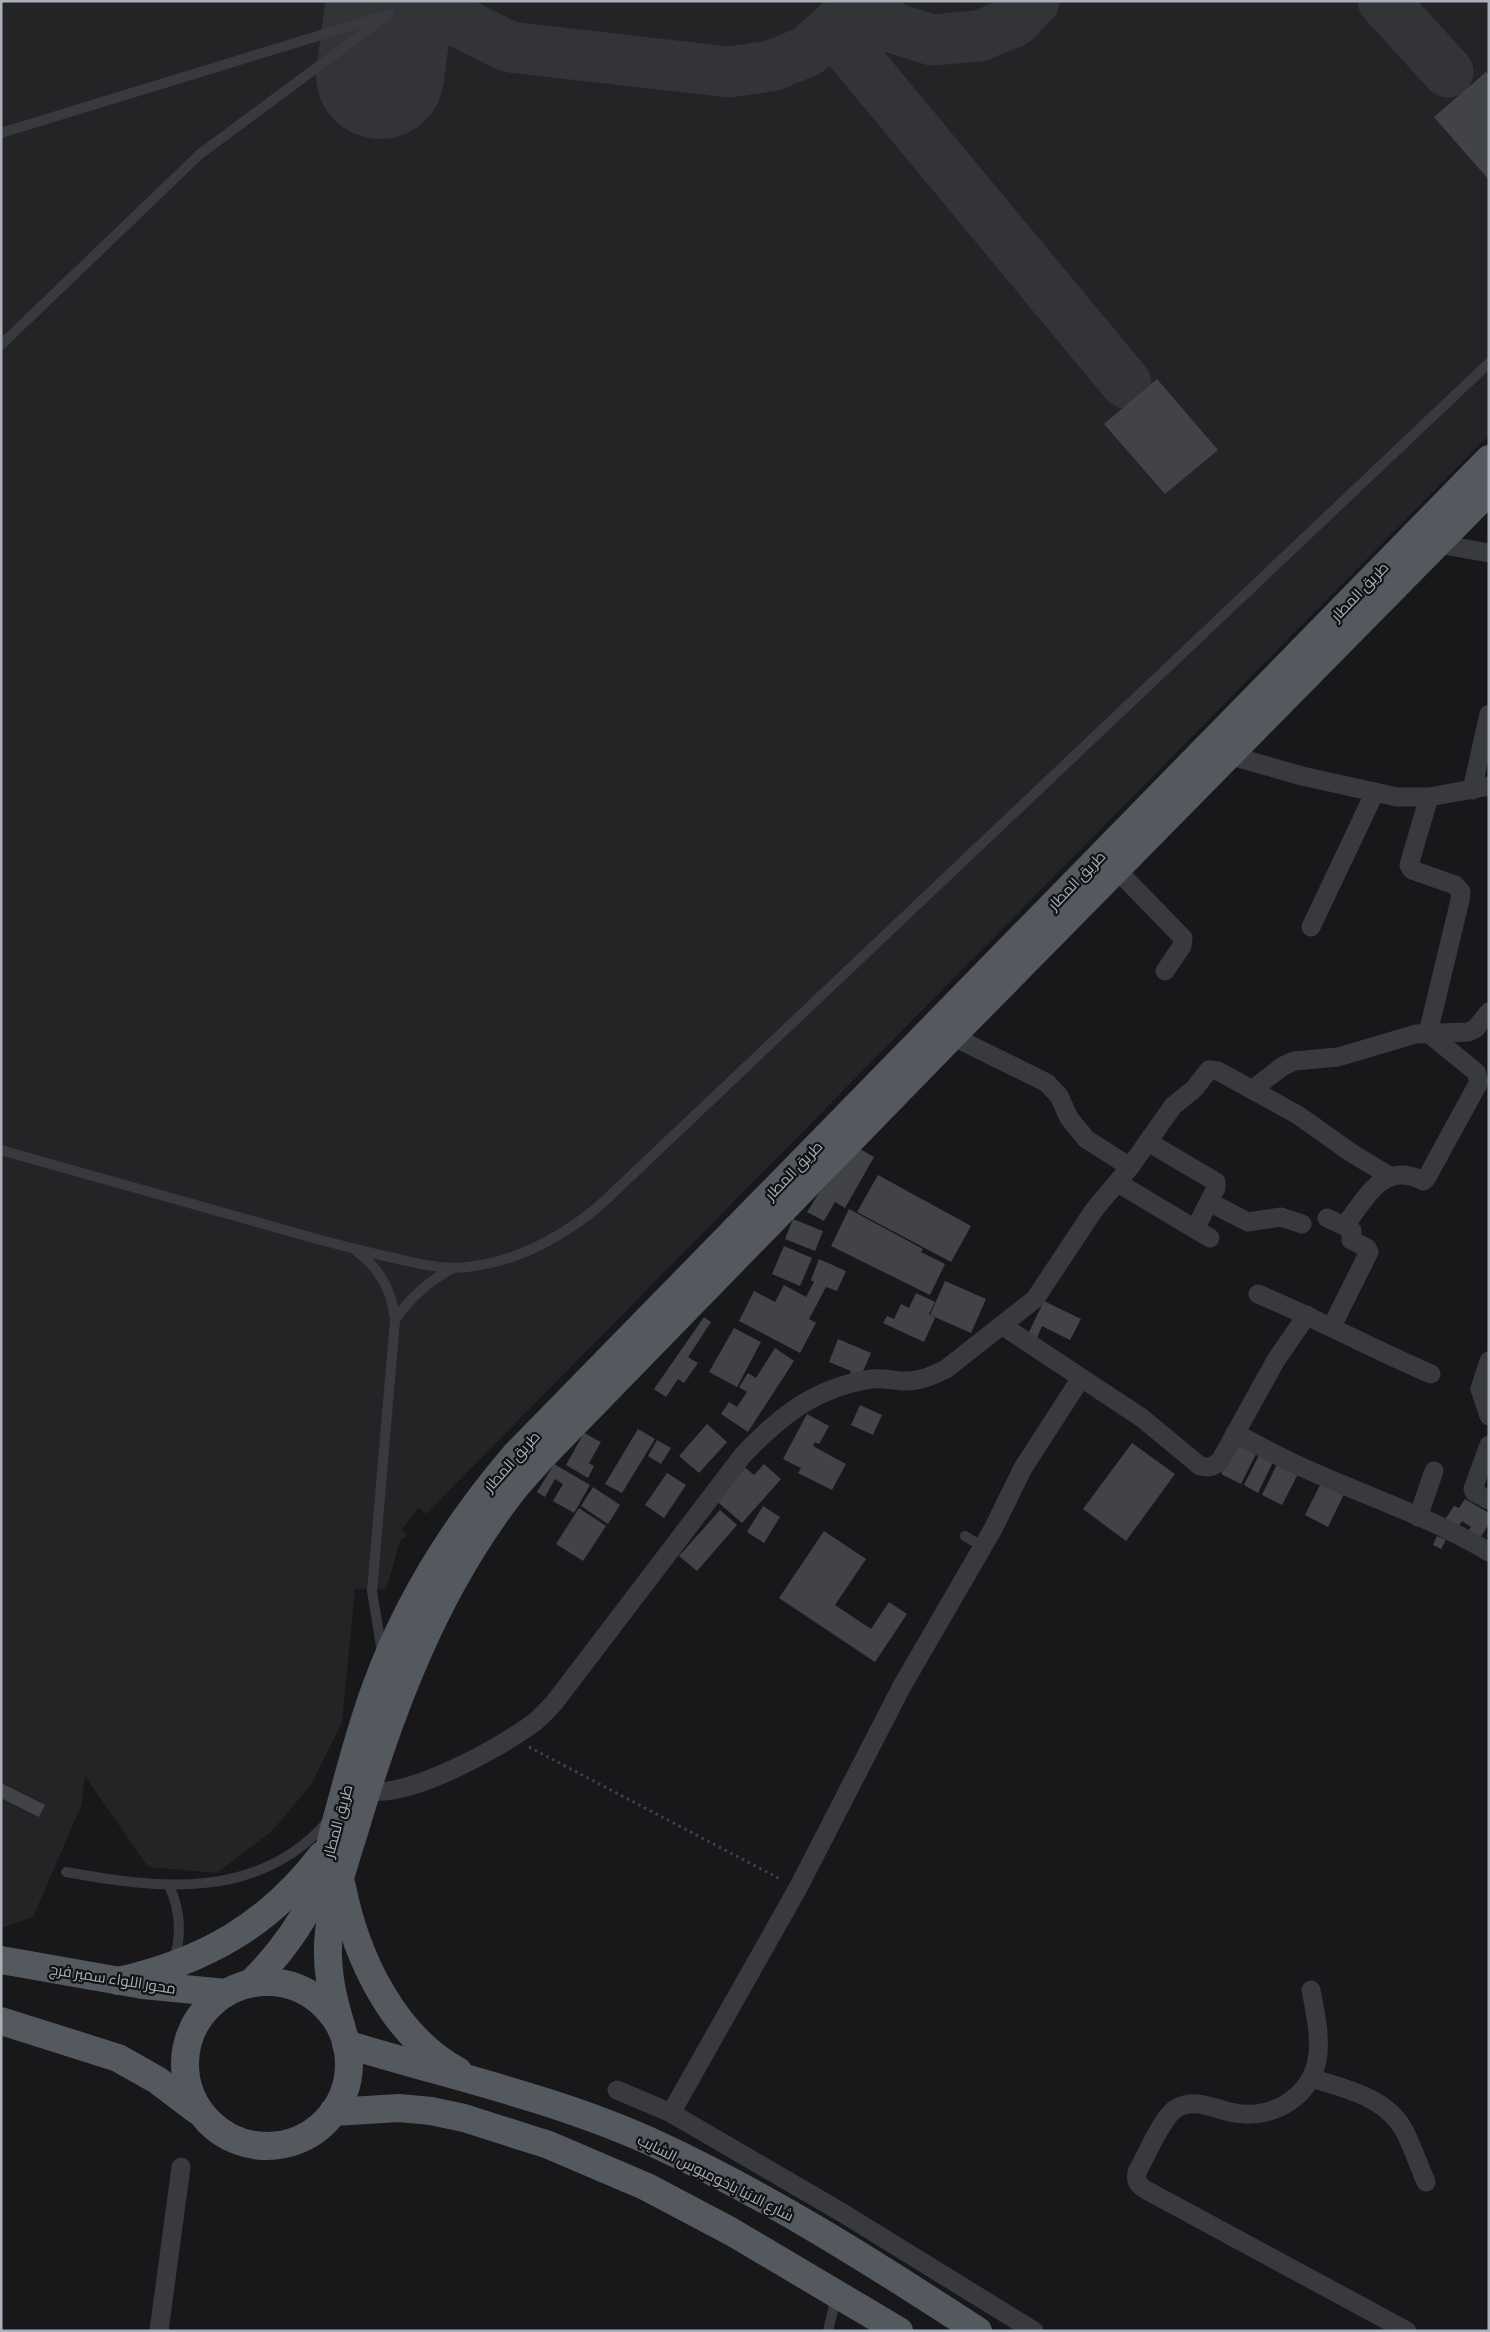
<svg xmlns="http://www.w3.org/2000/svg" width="1490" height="2332" font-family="Barlow,Cairo,sans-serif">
  <rect width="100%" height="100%" fill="#18181a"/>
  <!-- built -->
  <path fill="#242427" d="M1 1H1489V435L426 1514 419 1507 402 1529 407 1535 400 1541 386 1590 355 1589 342 1722 311 1785 271 1832 217 1873 148 1867 85 1776 81 1806 33 1917 1 1928Z"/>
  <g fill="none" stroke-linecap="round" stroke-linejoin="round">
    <!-- taxiway -->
    <g stroke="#323438" stroke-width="51">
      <path d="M441 1 463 24 510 47 729 72 771 66 808 51 843 19 853 1"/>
      <path d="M859 1 894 28 932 40 979 36 1015 21 1034 1"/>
      <path d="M1383 1 1448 72"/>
      <path d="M832 29 1126 383"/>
    </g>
    <!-- runway -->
    <path stroke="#323438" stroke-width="128" d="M380 75 390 1"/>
  </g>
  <!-- building -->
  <g fill="#424347">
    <path d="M1486 72 1489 75V180L1434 117Z"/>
    <path d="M1157 379 1218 450 1165 494 1104 424Z"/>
    <path d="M860 1149 874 1157 845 1208 835 1202 824 1221 807 1212 819 1193Z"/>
    <path d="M878 1175 971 1226 951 1262 857 1212Z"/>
    <path d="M849 1209 923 1249 921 1252 945 1264 930 1295 831 1246Z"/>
    <path d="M793 1219 823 1231 815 1251 785 1239Z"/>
    <path d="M784 1246 812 1258 800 1286 772 1274Z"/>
    <path d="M819 1259 846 1271 837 1291 826 1287 809 1319 816 1323 800 1353 739 1321 754 1291 775 1302 784 1285 806 1297 814 1282 811 1280Z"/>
    <path d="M945 1281 986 1299 971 1333 930 1315Z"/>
    <path d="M916 1293 935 1302 929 1314 935 1318 924 1342 883 1323 887 1316 894 1319 901 1304 909 1308Z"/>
    <path d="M1044 1301 1081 1319 1070 1340 1042 1326 1037 1338 1028 1334Z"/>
    <path d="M704 1317 711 1322 688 1357 698 1363 684 1383 678 1379 666 1397 654 1389Z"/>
    <path d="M734 1328 761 1342 737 1387 709 1372Z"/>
    <path d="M838 1339 871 1353 860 1378 850 1374 851 1371 829 1362Z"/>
    <path d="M775 1348 794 1361 748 1432 721 1414 729 1402 737 1407 747 1392 739 1387 748 1373 756 1378Z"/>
    <path d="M860 1405 882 1415 873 1435 851 1425Z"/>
    <path d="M807 1414 829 1426 819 1444 815 1442 813 1446 846 1464 832 1490 798 1473 801 1468 783 1459Z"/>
    <path d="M707 1424 727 1442 699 1473 679 1456Z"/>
    <path d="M638 1429 655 1439 622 1493 605 1484Z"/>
    <path d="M584 1433 601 1442 589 1463 594 1466 588 1478 566 1465Z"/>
    <path d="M657 1440 671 1448 661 1464 648 1456Z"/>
    <path d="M1237 1442 1257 1452 1241 1484 1221 1474Z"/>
    <path d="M1132 1443 1175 1474 1126 1541 1083 1509Z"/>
    <path d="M1260 1453 1274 1460 1258 1493 1244 1485Z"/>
    <path d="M1278 1462 1299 1472 1282 1505 1262 1495Z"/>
    <path d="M554 1464 590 1485 574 1513 553 1501 563 1484 555 1479 545 1497 537 1492Z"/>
    <path d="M764 1464 781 1479 742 1523 713 1498 742 1465 754 1475Z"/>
    <path d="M667 1473 686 1485 664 1518 645 1505Z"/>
    <path d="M1321 1483 1344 1494 1328 1527 1305 1515Z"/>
    <path d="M593 1487 620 1505 608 1524 581 1506Z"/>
    <path d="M1465 1499 1489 1513V1524L1478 1541 1466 1534 1471 1527 1462 1521 1457 1529 1444 1521 1454 1506 1459 1508Z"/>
    <path d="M763 1506 780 1517 764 1543 747 1532Z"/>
    <path d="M579 1508 606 1526 583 1561 556 1544Z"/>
    <path d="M720 1510 737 1525 697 1571 679 1556Z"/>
    <path d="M824 1531 866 1559 835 1605 871 1629 889 1602 907 1614 875 1662 779 1598Z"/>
    <path d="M1437 1536 1446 1540 1441 1549 1433 1545Z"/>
    <path d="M1 1783 45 1805 39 1817 1 1798Z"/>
  </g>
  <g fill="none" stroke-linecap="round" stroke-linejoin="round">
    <!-- path -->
    <path stroke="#3e4247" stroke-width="3" stroke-dasharray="2.5 4" stroke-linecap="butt" d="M529 1747 782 1880"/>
    <!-- lane -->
    <g stroke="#393a40" stroke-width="10">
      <path d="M1 133 380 17"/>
      <path d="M1 345 200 154 389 14"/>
      <path d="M1 1150C98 1177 195 1205 292 1232 327 1242 362 1251 398 1259 416 1263 435 1268 454 1268 508 1266 556 1241 597 1208L1489 363"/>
      <path d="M356 1251C380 1268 392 1291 395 1320L372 1591 382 1652"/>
      <path d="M395 1320C410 1297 429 1281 453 1268"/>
      <path d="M965 1536 983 1547"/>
      <path d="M66 1872C159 1889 259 1901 328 1821"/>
      <path d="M169 1885C180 1910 183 1935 173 1961"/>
      <path d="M828 2331 836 2297"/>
    </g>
    <!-- street -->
    <g stroke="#393a40" stroke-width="19">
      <path d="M1438 544 1489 553"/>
      <path d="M1228 755 1302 776 1397 797H1429L1489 786"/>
      <path d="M1472 790 1489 714"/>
      <path d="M1116 869 1183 938 1182 946 1165 971"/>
      <path d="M1311 927 1375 792"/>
      <path d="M952 1036 1047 1083 1059 1096 1069 1118 1086 1139 1130 1167"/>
      <path d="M1252 1090 1283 1066 1294 1061 1338 1057 1416 1034 1468 1032 1475 1029 1489 1012"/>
      <path d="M1148 1142 1216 1182V1188L1195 1229"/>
      <path d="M1118 1183 1210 1238"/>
      <path d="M1209 1202 1248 1222 1281 1217 1302 1224"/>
      <path d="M1327 1218 1346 1227"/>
      <path d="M1258 1294C1317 1319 1373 1349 1431 1374"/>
      <path d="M1003 1326 1142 1418 1200 1466C1209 1468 1213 1467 1220 1461L1276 1360 1307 1315"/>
      <path d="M1332 1326 1369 1252 1367 1248 1351 1240 1352 1231 1347 1228 1346 1224C1366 1198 1384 1160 1423 1181L1426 1179 1479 1082 1476 1072 1428 1033 1460 900 1461 892 1455 885 1412 870 1409 865 1429 797"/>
      <path d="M1489 1361 1480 1389 1489 1416"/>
      <path d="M1235 1433C1258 1445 1281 1458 1304 1468 1365 1496 1431 1517 1489 1552"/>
      <path d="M1489 1445 1473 1489 1474 1492 1489 1500"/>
      <path d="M1418 1517 1434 1471"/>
      <path d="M367 1790C406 1800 500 1748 532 1724 540 1719 547 1710 554 1703L743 1455C780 1416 816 1387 872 1379 882 1378 892 1380 902 1381 918 1382 932 1376 946 1369L1035 1299 1094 1210 1130 1167 1173 1106 1194 1089 1209 1070 1218 1071 1298 1115 1350 1152 1391 1177"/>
      <path d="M1311 1990C1315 2011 1320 2033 1318 2054 1314 2095 1274 2120 1235 2113 1216 2110 1196 2097 1177 2108 1162 2116 1146 2157 1137 2172 1135 2182 1139 2186 1148 2191L1407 2331"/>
      <path d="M1311 2078C1346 2089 1387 2097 1405 2132 1413 2148 1419 2166 1426 2182"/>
      <path d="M617 2090 671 2113 841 2212 1034 2331"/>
      <path d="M671 2113 798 1888 902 1686 993 1529 1023 1468 1081 1378"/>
      <path d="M159 2331 181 2167"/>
    </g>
    <!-- primary -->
    <g stroke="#54585f" stroke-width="28">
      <path d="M342 1887C356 1957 393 2036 458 2071"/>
      <path d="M1 1960 143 1985 226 1993"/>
      <path d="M118 1981C203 1962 269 1925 322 1855"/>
      <path d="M252 1982C277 1957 298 1930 314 1897 324 1875 329 1849 335 1825 348 1779 359 1732 376 1687 407 1602 456 1524 515 1455L1489 459"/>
      <circle cx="267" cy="2064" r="82"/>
      <path d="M1 2021 118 2058 157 2080 198 2111"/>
      <path d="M342 2029C332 1997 325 1966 329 1932 333 1894 347 1856 358 1819 392 1706 435 1593 507 1498 517 1484 530 1471 541 1458L952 1036 1489 491"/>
      <path d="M346 2044C450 2076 559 2099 658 2145 770 2197 875 2264 978 2331"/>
      <path d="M333 2112 399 2108 431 2111 464 2118 549 2145 645 2186 732 2232 899 2331"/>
    </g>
  </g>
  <g text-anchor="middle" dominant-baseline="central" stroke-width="4.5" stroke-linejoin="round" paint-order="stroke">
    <!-- street labels -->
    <g font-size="15" fill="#a9b0bb" stroke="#131315">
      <text transform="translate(1359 591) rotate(-46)">طريق المطار</text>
      <text transform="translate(1076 880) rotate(-46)">طريق المطار</text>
      <text transform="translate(793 1170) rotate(-46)">طريق المطار</text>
      <text transform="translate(511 1461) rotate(-48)">طريق المطار</text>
      <text transform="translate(337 1821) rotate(-75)">طريق المطار</text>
      <text transform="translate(113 1978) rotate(9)">محور اللواء سمير فرج</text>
      <text transform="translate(716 2177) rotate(27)">شارع الانبا باخوميوس الشايب</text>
    </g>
  </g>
  <!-- border -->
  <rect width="1490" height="2332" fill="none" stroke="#a9b0bb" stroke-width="5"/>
</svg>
